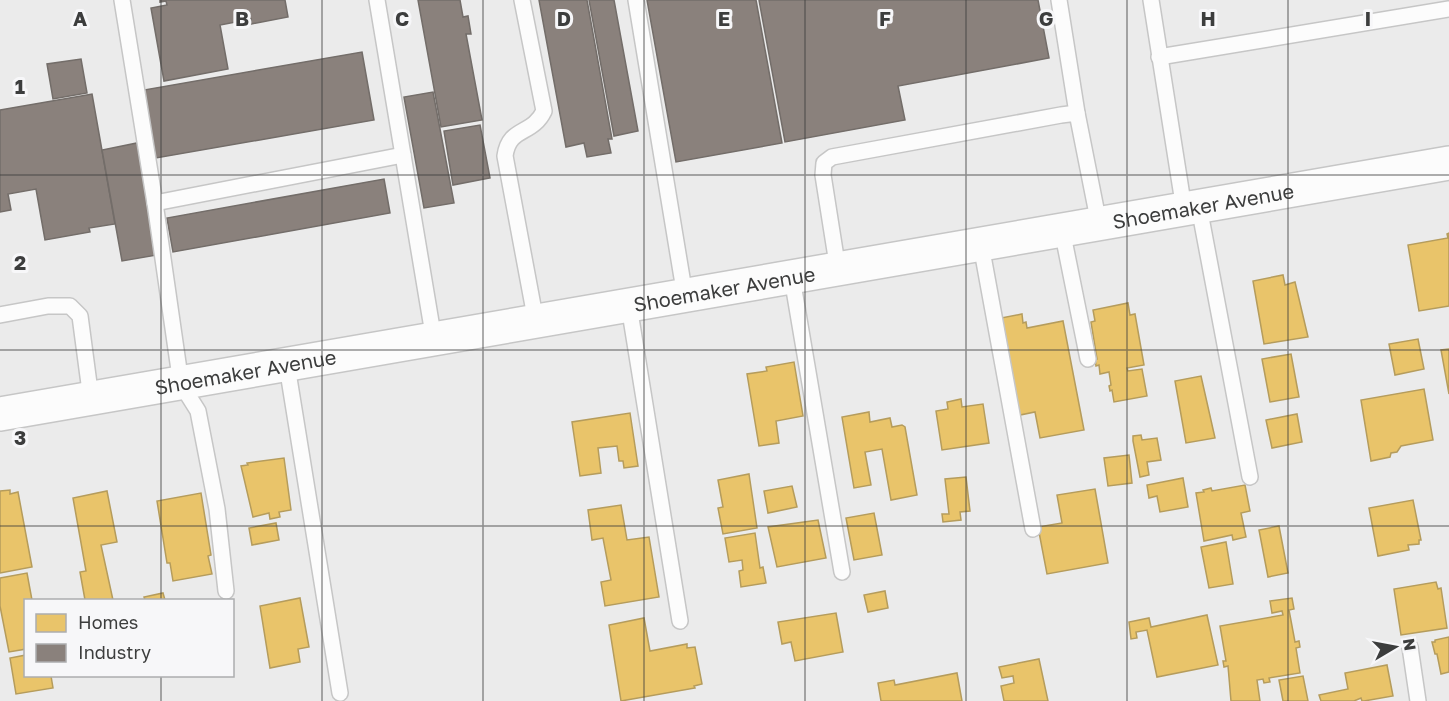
<svg xmlns="http://www.w3.org/2000/svg" width="1449" height="701" font-family="'Golos Text',sans-serif">
  <rect width="100%" height="100%" fill="#ebebeb"/>
  <!-- homes -->
  <g fill="#e9c46a" stroke="#b59c5c" stroke-width="1.5">
    <path d="M1449 233V306L1419 311 1408 245 1448 238 1447 234Z"/>
    <path d="M1283 275 1285 285 1295 282 1308 337 1264 344 1253 281Z"/>
    <path d="M1128 303 1130 315 1135 314 1144 365 1127 368 1128 371 1142 369 1147 396 1114 402 1112 390 1110 391 1109 386 1111 385 1109 372 1100 374 1099 365 1096 366 1095 359H1097L1091 322 1095 321 1093 310Z"/>
    <path d="M1022 314 1023 323 1026 322 1027 328 1063 321 1084 430 1040 438 1035 412 1020 415 1001 318Z"/>
    <path d="M1418 339 1424 369 1395 375 1389 344Z"/>
    <path d="M1449 349V394L1441 350Z"/>
    <path d="M1291 354 1299 397 1270 402 1262 359Z"/>
    <path d="M794 362 803 416 776 421 779 443 759 446 747 374 767 371 766 367Z"/>
    <path d="M1201 376 1215 438 1186 443 1175 381Z"/>
    <path d="M1424 389 1433 440 1401 446 1397 452 1391 453 1390 457 1371 461 1361 400Z"/>
    <path d="M961 399 962 407 983 404 989 443 942 450 936 411 948 409 947 402Z"/>
    <path d="M869 412 870 422 890 418 892 427 902 425 905 427 917 495 891 500 882 449 865 452 871 485 854 488 842 417Z"/>
    <path d="M630 413 638 466 624 468 623 461H619L617 446 598 448 601 473 580 476 572 422Z"/>
    <path d="M1297 414 1302 442 1272 448 1266 420Z"/>
    <path d="M1141 435 1142 440 1157 438 1161 460 1147 462 1149 475 1140 477 1133 441V436Z"/>
    <path d="M1129 455 1132 483 1108 486 1104 458Z"/>
    <path d="M284 458 291 510 279 512 280 517 270 519 269 513 253 517 241 466 248 465 247 463Z"/>
    <path d="M749 474 757 528 723 534 718 508 723 507 718 480Z"/>
    <path d="M966 477 970 511 960 512 961 520 943 522 942 514H949L945 479Z"/>
    <path d="M1183 478 1188 507 1160 512 1157 496 1149 498 1147 485Z"/>
    <path d="M1245 485 1250 511 1241 513 1246 537 1233 540 1232 535 1204 541 1196 493 1204 492 1203 490 1211 488 1212 491Z"/>
    <path d="M792 486 797 507 768 513 764 491Z"/>
    <path d="M1095 489 1108 563 1047 574 1038 527 1062 523 1057 495Z"/>
    <path d="M10 490V494L18 492 32 567 0 573V491Z"/>
    <path d="M107 491 117 542 101 545 113 600H85L80 572 86 571 73 498Z"/>
    <path d="M201 493 211 555 208 556 212 574 173 581 170 563H167L157 501Z"/>
    <path d="M1413 500 1421 540H1419V544L1408 545 1409 550 1378 556 1369 508Z"/>
    <path d="M621 505 627 540 649 537 659 597 605 606 601 582 611 580 603 538 592 540 588 510Z"/>
    <path d="M874 513 882 555 854 560 846 518Z"/>
    <path d="M818 520 826 558 777 567 768 527Z"/>
    <path d="M276 523 279 540 252 545 249 528Z"/>
    <path d="M1279 526 1288 573 1268 577 1259 530Z"/>
    <path d="M755 533 760 568 763 567 766 583 741 587 739 571 743 570 742 560 729 562 725 538Z"/>
    <path d="M1226 542 1233 584 1209 588 1201 547Z"/>
    <path d="M27 573 32 600H26V649L9 652 0 606V578Z"/>
    <path d="M1436 582 1438 589 1441 588 1447 628 1401 635 1394 589Z"/>
    <path d="M885 591 888 608 868 612 864 595Z"/>
    <path d="M163 593 165 600H145L144 597Z"/>
    <path d="M300 598 309 647 298 649 300 662 270 668 260 606Z"/>
    <path d="M1292 598 1294 609 1289 610 1295 642 1299 641 1300 647 1296 648 1300 673 1269 678 1270 682 1264 683 1263 679 1257 680 1260 701H1231L1228 666 1224 667 1223 661H1226L1220 626 1283 615 1282 611 1272 613 1270 601Z"/>
    <path d="M836 613 843 652 795 661 791 642 782 644 778 622Z"/>
    <path d="M1207 615 1218 665 1157 677 1147 630 1136 632 1137 638 1131 639 1129 622 1149 618 1151 627Z"/>
    <path d="M644 618 650 651 687 644V648L695 647 702 684 694 686 695 688 621 701 609 625Z"/>
    <path d="M1449 637V672L1441 674 1437 654H1435L1432 642H1435V640Z"/>
    <path d="M26 655V676H51L53 688 16 694 10 658Z"/>
    <path d="M1039 659 1048 701H1004L1001 686 1014 683 1013 676 1002 678 999 667Z"/>
    <path d="M1387 665 1393 696 1364 701H1362L1361 698 1354 701H1321L1319 695 1348 689 1345 673Z"/>
    <path d="M957 673 962 701H881L878 683 894 680 895 685Z"/>
    <path d="M1303 676 1308 701H1283L1279 680Z"/>
  </g>
  <!-- industry -->
  <g fill="#8a817c" stroke="#736d69" stroke-width="1.5">
    <path d="M160 0H285L288 17 251 24V19L220 25 228 69 164 81 151 8 167 5 166 1 160 2Z"/>
    <path d="M418 0H460L463 17 468 16 471 34H466L482 120 441 127Z"/>
    <path d="M539 0H587L612 139H608L611 153 587 157 584 143 566 147Z"/>
    <path d="M589 0H614L638 131 614 136Z"/>
    <path d="M647 0H756L782 143 676 162Z"/>
    <path d="M759 0H1038L1049 58 898 86 905 120 785 142Z"/>
    <path d="M362 52 374 120 156 158 144 90Z"/>
    <path d="M81 59 87 93 53 99 47 64Z"/>
    <path d="M433 92 454 203 424 208 404 97Z"/>
    <path d="M92 94 115 224 89 228 90 232 45 240 36 189 8 194 11 210 0 212V110Z"/>
    <path d="M480 125 490 178 453 185 444 131Z"/>
    <path d="M137 143 157 255 122 261 102 150Z"/>
    <path d="M384 179 390 213 173 252 167 218Z"/>
  </g>
  <g fill="none" stroke-linecap="round" stroke-linejoin="round">
    <!-- lane casing -->
    <g stroke="#c6c6c6" stroke-width="18">
      <g id="lane">
        <path d="M122 0 155 203 403 155"/>
        <path d="M377 0 434 340"/>
        <path d="M522 0 544 111C532 136 509 126 505 156L536 322"/>
        <path d="M636 0 685 296"/>
        <path d="M1059 0 1077 113"/>
        <path d="M1151 0 1184 209"/>
        <path d="M1159 57 1449 9"/>
        <path d="M155 203 181 384 198 411 217 509 226 591"/>
        <path d="M1199 207 1250 477"/>
        <path d="M1062 230 1088 359"/>
        <path d="M981 245 1033 529"/>
        <path d="M838 270 823 175 824 163 832 157 1061 115 1077 113 1099 224"/>
        <path d="M792 278 842 572"/>
        <path d="M629 306 680 621"/>
        <path d="M0 315 48 306H70L80 316 91 399"/>
        <path d="M287 366 340 693"/>
        <path d="M1410 647 1418 701"/>
      </g>
    </g>
    <!-- secondary casing -->
    <g stroke="#c6c6c6" stroke-width="36">
      <g id="secondary">
        <path id="s1" d="M0 414 1449 163"/>
      </g>
    </g>
    <!-- lane -->
    <use href="#lane" stroke="#fcfcfc" stroke-width="15"/>
    <!-- secondary -->
    <use href="#secondary" stroke="#fcfcfc" stroke-width="33"/>
  </g>
  <!-- grid -->
  <path fill="none" stroke="#3c3d3d" stroke-width="1.5" stroke-opacity="0.55" d="M161 0V600M322 0V701M483 0V701M644 0V701M805 0V701M966 0V701M1127 0V701M1288 0V701M0 175H1449M0 350H1449M0 526H1449M161 676V701"/>
  <g text-anchor="middle" dominant-baseline="central" stroke-width="6" stroke-linejoin="round" paint-order="stroke">
    <!-- street labels -->
    <g font-size="20" fill="#3c3d3d" stroke="#f7f7f9">
      <text stroke="none"><textPath href="#s1" startOffset="1221">Shoemaker Avenue</textPath></text>
      <text stroke="none"><textPath href="#s1" startOffset="735">Shoemaker Avenue</textPath></text>
      <text stroke="none"><textPath href="#s1" startOffset="249">Shoemaker Avenue</textPath></text>
    </g>
  </g>
  <g font-size="20" text-anchor="middle" font-weight="bold" fill="#3c3d3d" stroke="#f7f7f9" stroke-width="6" stroke-linejoin="round" paint-order="stroke">
    <text x="80" y="26">A</text>
    <text x="242" y="26">B</text>
    <text x="402" y="26">C</text>
    <text x="564" y="26">D</text>
    <text x="724" y="26">E</text>
    <text x="885" y="26">F</text>
    <text x="1046" y="26">G</text>
    <text x="1208" y="26">H</text>
    <text x="1368" y="26">I</text>
    <text x="20" y="94">1</text>
    <text x="20" y="270">2</text>
    <text x="20" y="445">3</text>
  </g>
  <!-- legend -->
  <rect x="24" y="599" width="210" height="78" fill="#f7f7f9" stroke="#acadae" stroke-width="1.5"/>
  <rect x="36" y="614" width="30" height="18" fill="#e9c46a" stroke="#acadae" stroke-width="1.5"/>
  <text x="78" y="629" font-size="18" fill="#3c3d3d">Homes</text>
  <rect x="36" y="644" width="30" height="18" fill="#8a817c" stroke="#acadae" stroke-width="1.5"/>
  <text x="78" y="659" font-size="18" fill="#3c3d3d">Industry</text>
  <!-- north arrow -->
  <g transform="translate(1395 647) rotate(80)" stroke="#f7f7f9" stroke-width="4.5" paint-order="stroke">
  <path d="M0-4.5L10 22L0 15L-10 22Z" fill="#3c3d3d"/>
  <text y="-9" font-size="16" font-weight="bold" text-anchor="middle" fill="#3c3d3d">N</text>
  </g>
</svg>
